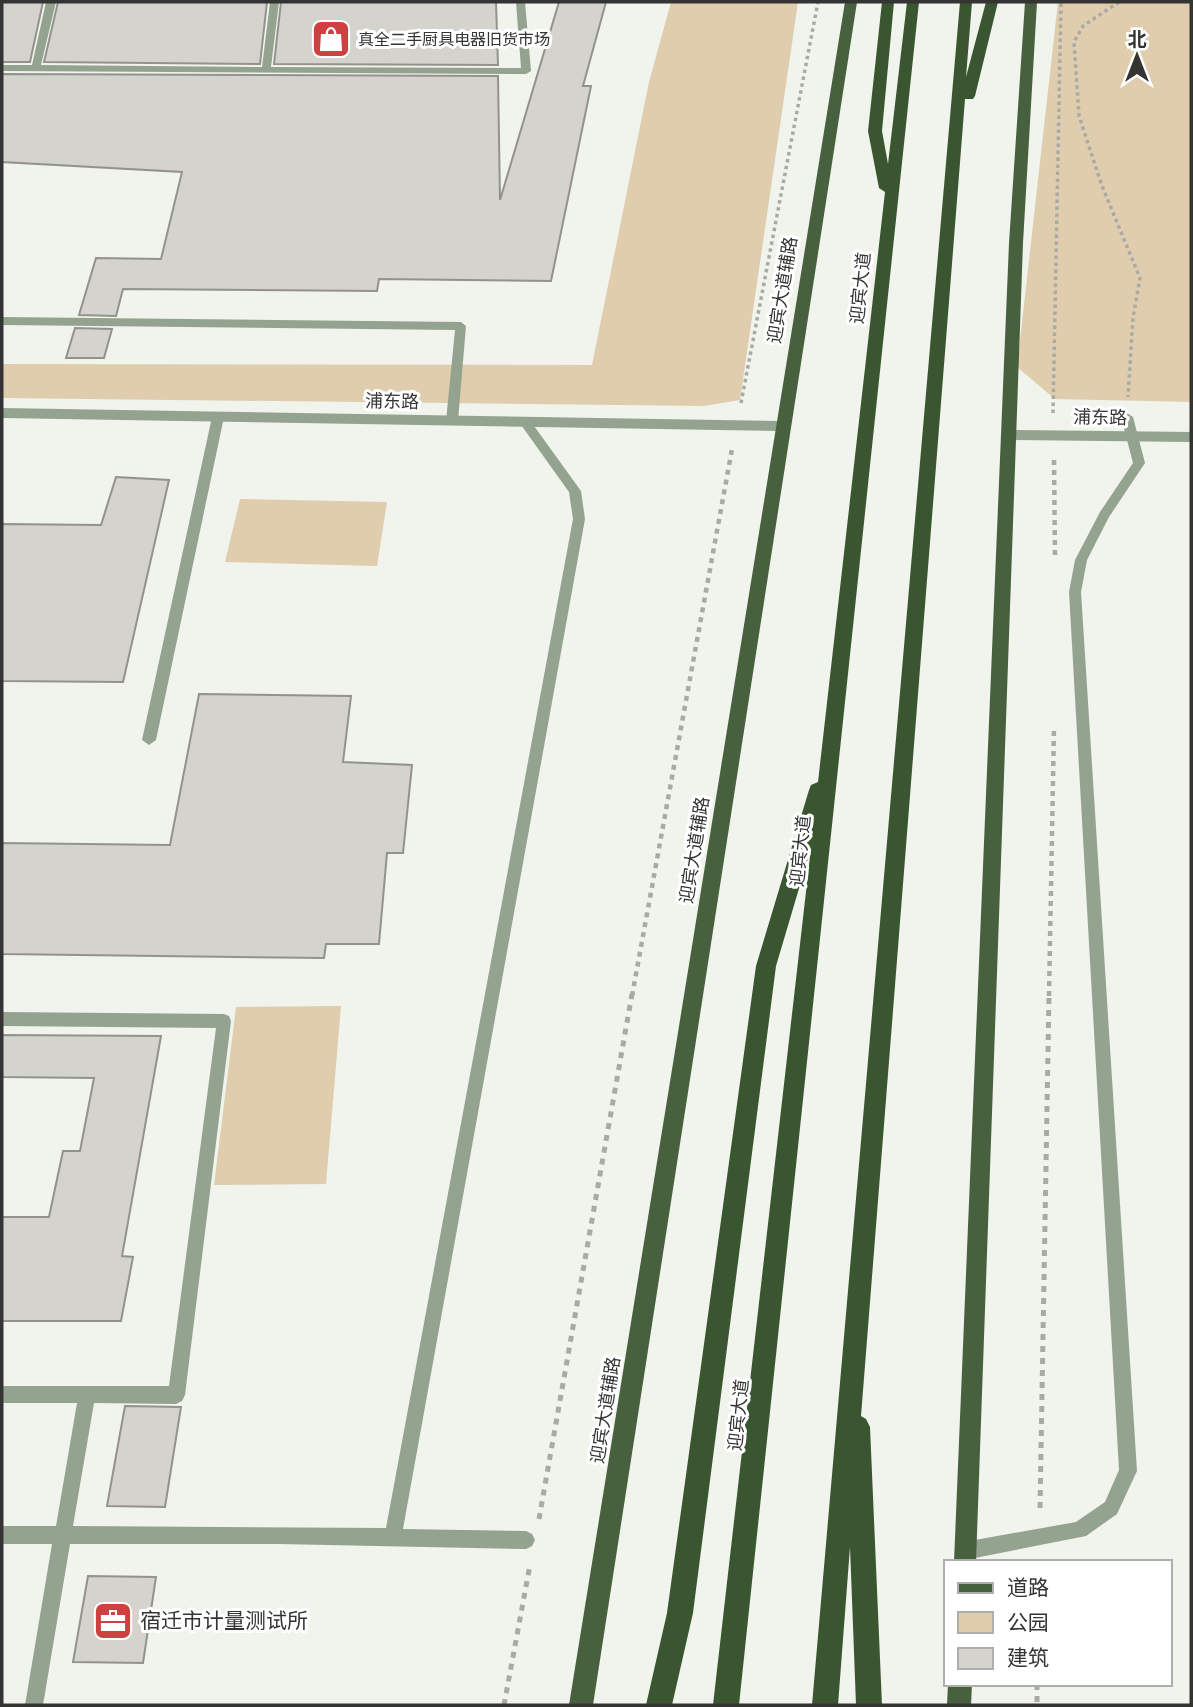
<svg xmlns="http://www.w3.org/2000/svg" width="1193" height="1707" font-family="'DejaVu Sans','Noto Sans SC',sans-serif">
  <rect width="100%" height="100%" fill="#f1f3ed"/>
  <!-- green -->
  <g fill="#dfcdae">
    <path d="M671 2H798L740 400 704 406 2 398V364L592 365 649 82Z"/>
    <path d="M1058 2H1191V402L1055 399 1017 367Z"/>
    <path d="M240 499 387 502 377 566 225 562Z"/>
    <path d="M341 1006 326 1184 214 1185 236 1007Z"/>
  </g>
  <!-- building -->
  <g fill="#d4d3ce" stroke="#93928d" stroke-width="2">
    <path d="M2 2H43L30 62H2Z"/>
    <path d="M58 2H267L260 64 44 62Z"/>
    <path d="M281 2H496L498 65 274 64Z"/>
    <path d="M559 2H606L583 86H591L551 281 379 279 377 291 123 289 116 316 79 315 96 258 161 259 182 172 2 162V74L498 76 500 200Z"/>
    <path d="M75 328 112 329 104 358H66Z"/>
    <path d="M116 477 169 480 123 682 2 681V524L101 525Z"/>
    <path d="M199 694 351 696 343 762 412 765 403 853H387L379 944H326L324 958 2 954V843L170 845Z"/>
    <path d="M2 1035 161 1036 122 1256 133 1257 121 1321H2V1217H49L63 1151H80L94 1078 2 1077Z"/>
    <path d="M125 1406 181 1407 165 1507 107 1506Z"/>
    <path d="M88 1576 156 1577 143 1663 73 1662Z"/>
  </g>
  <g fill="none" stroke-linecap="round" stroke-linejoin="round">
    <!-- path-far2 -->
    <g stroke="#a9aaa6" stroke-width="3.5" stroke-dasharray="3.5 3.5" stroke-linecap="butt">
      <path d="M1119 2 1083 26 1074 42 1079 116 1102 186 1140 278 1133 318 1128 397"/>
      <path d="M741 403 818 2"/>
      <path d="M1053 413 1061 2"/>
    </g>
    <!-- path-far1 -->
    <g stroke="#a9aaa6" stroke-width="4.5" stroke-dasharray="5 5" stroke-linecap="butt">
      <path d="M1054 460 1055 557"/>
      <path d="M632 996 732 449"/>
      <path d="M1049 996 1054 726"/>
    </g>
    <!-- path -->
    <g stroke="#a9aaa6" stroke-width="5" stroke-dasharray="6 6" stroke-linecap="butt">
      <path d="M1040 1508 1049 994"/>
      <path d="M539 1519 632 994"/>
      <path d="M1037 1684V1705"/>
      <path d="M504 1705 530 1565"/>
    </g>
    <!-- service -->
    <g fill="#94a38f" fill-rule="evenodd">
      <path d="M46 2H56L41 65 262 67 270 2H279L271 67 521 68 516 2H525L531 71 526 74 2 71V65H32Z"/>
      <path d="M2 317 461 322 466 326 458 421 452 425 446 421 455 330 2 325Z"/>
      <path d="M218 413 224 417 156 740 149 745 142 740 212 417Z"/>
      <path d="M1127 413 1133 417 1145 463 1109 517 1087 560 1081 592 1137 1471 1117 1514 1086 1536 975 1558 969 1555 966 1549 969 1543 975 1540 1076 1522 1105 1502 1119 1470 1069 592 1075 560 1100 512 1133 463 1121 417Z"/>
      <path d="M525 418 529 419 581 491 585 519 403 1529 526 1531 532 1534 535 1540 532 1546 526 1549 279 1544H70L43 1705H25L52 1544H2V1526H56L77 1403H2V1386H169L216 1028 2 1026V1012L224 1014 229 1016 231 1021 185 1395 182 1401 176 1404 94 1403 73 1526 386 1528 573 519 569 492 519 422Z"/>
    </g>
    <!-- tertiary -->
    <g fill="#94a38f" fill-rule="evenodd">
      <path d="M2 408 782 421 789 426 782 431 2 418Z"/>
      <path d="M1009 430 1191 432V442L1009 440 1002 435Z"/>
    </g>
    <!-- primary -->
    <g fill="#47613e" fill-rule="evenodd">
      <path d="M845 2H857L593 1705H569Z"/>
      <path d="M1025 2H1037L1023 243 976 1562H954L1009 243Z"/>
      <path d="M948 1684H972L971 1705H947Z"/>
    </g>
    <!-- trunk -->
    <g fill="#3a5630" fill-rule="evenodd">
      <path d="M882 2H894L882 131 888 164 907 2H919L739 1705H713L811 848 776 966 693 1613 672 1705H646L667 1613 756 966 809 790 811 785 818 782 885 192 879 188 868 131Z"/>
      <path d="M960 2H972L966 77 986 2H998L975 96 973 99H965L861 1416 866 1419 870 1427 882 1705H856L850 1547 838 1705H812Z"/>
    </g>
  </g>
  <!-- icons -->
  <defs>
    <g id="shop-square" transform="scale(2.0125)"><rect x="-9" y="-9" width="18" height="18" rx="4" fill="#cf4041" stroke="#fff"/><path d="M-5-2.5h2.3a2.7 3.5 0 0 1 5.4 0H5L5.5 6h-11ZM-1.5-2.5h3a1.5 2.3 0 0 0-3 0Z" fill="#fff"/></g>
    <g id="office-square" transform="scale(2.0125)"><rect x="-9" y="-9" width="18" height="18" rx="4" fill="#cf4041" stroke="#fff"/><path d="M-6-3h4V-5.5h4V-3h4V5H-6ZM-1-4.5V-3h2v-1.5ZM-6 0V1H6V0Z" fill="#fff"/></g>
  </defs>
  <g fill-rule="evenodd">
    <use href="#shop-square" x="331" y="39"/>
    <use href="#office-square" x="113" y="1621"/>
  </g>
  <g text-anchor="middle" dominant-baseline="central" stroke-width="6" stroke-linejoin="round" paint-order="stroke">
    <!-- far-poi labels -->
    <g font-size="16" fill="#343432" stroke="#fff" text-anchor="start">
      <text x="358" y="39">真全二手厨具电器旧货市场</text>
    </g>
    <!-- street labels -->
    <g font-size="18" fill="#343432" stroke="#fff">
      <text transform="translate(860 288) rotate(-84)">迎宾大道</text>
      <text transform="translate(782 290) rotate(-81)">迎宾大道辅路</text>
      <text transform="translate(392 401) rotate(1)">浦东路</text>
      <text transform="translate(1100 417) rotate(1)">浦东路</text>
      <text transform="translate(694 850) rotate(-81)">迎宾大道辅路</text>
      <text transform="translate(800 851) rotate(-84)">迎宾大道</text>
      <text transform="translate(605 1410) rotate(-81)">迎宾大道辅路</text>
      <text transform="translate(738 1415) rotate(-84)">迎宾大道</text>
    </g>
    <!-- near-poi labels -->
    <g font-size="21" fill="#343432" stroke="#fff" text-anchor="start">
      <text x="140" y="1621">宿迁市计量测试所</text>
    </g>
  </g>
  <!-- border -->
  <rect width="1193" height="1707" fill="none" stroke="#343432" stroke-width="7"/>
  <!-- legend -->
  <rect x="944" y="1560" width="228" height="126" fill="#ffffff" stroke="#aeaead" stroke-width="2"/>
  <rect x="958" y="1583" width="35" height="10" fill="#47613e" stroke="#aeaead" stroke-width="2"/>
  <text x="1007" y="1595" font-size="21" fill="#343432">道路</text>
  <rect x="958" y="1612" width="35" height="21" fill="#dfcdae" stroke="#aeaead" stroke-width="2"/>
  <text x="1007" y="1630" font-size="21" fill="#343432">公园</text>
  <rect x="958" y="1648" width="35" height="21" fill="#d4d3ce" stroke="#aeaead" stroke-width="2"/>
  <text x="1007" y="1665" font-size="21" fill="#343432">建筑</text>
  <!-- north arrow -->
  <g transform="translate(1137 56)" stroke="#ffffff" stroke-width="5" paint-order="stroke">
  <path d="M0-5L12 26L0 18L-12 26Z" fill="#343432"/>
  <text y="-10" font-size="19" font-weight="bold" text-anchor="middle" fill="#343432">北</text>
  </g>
</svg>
